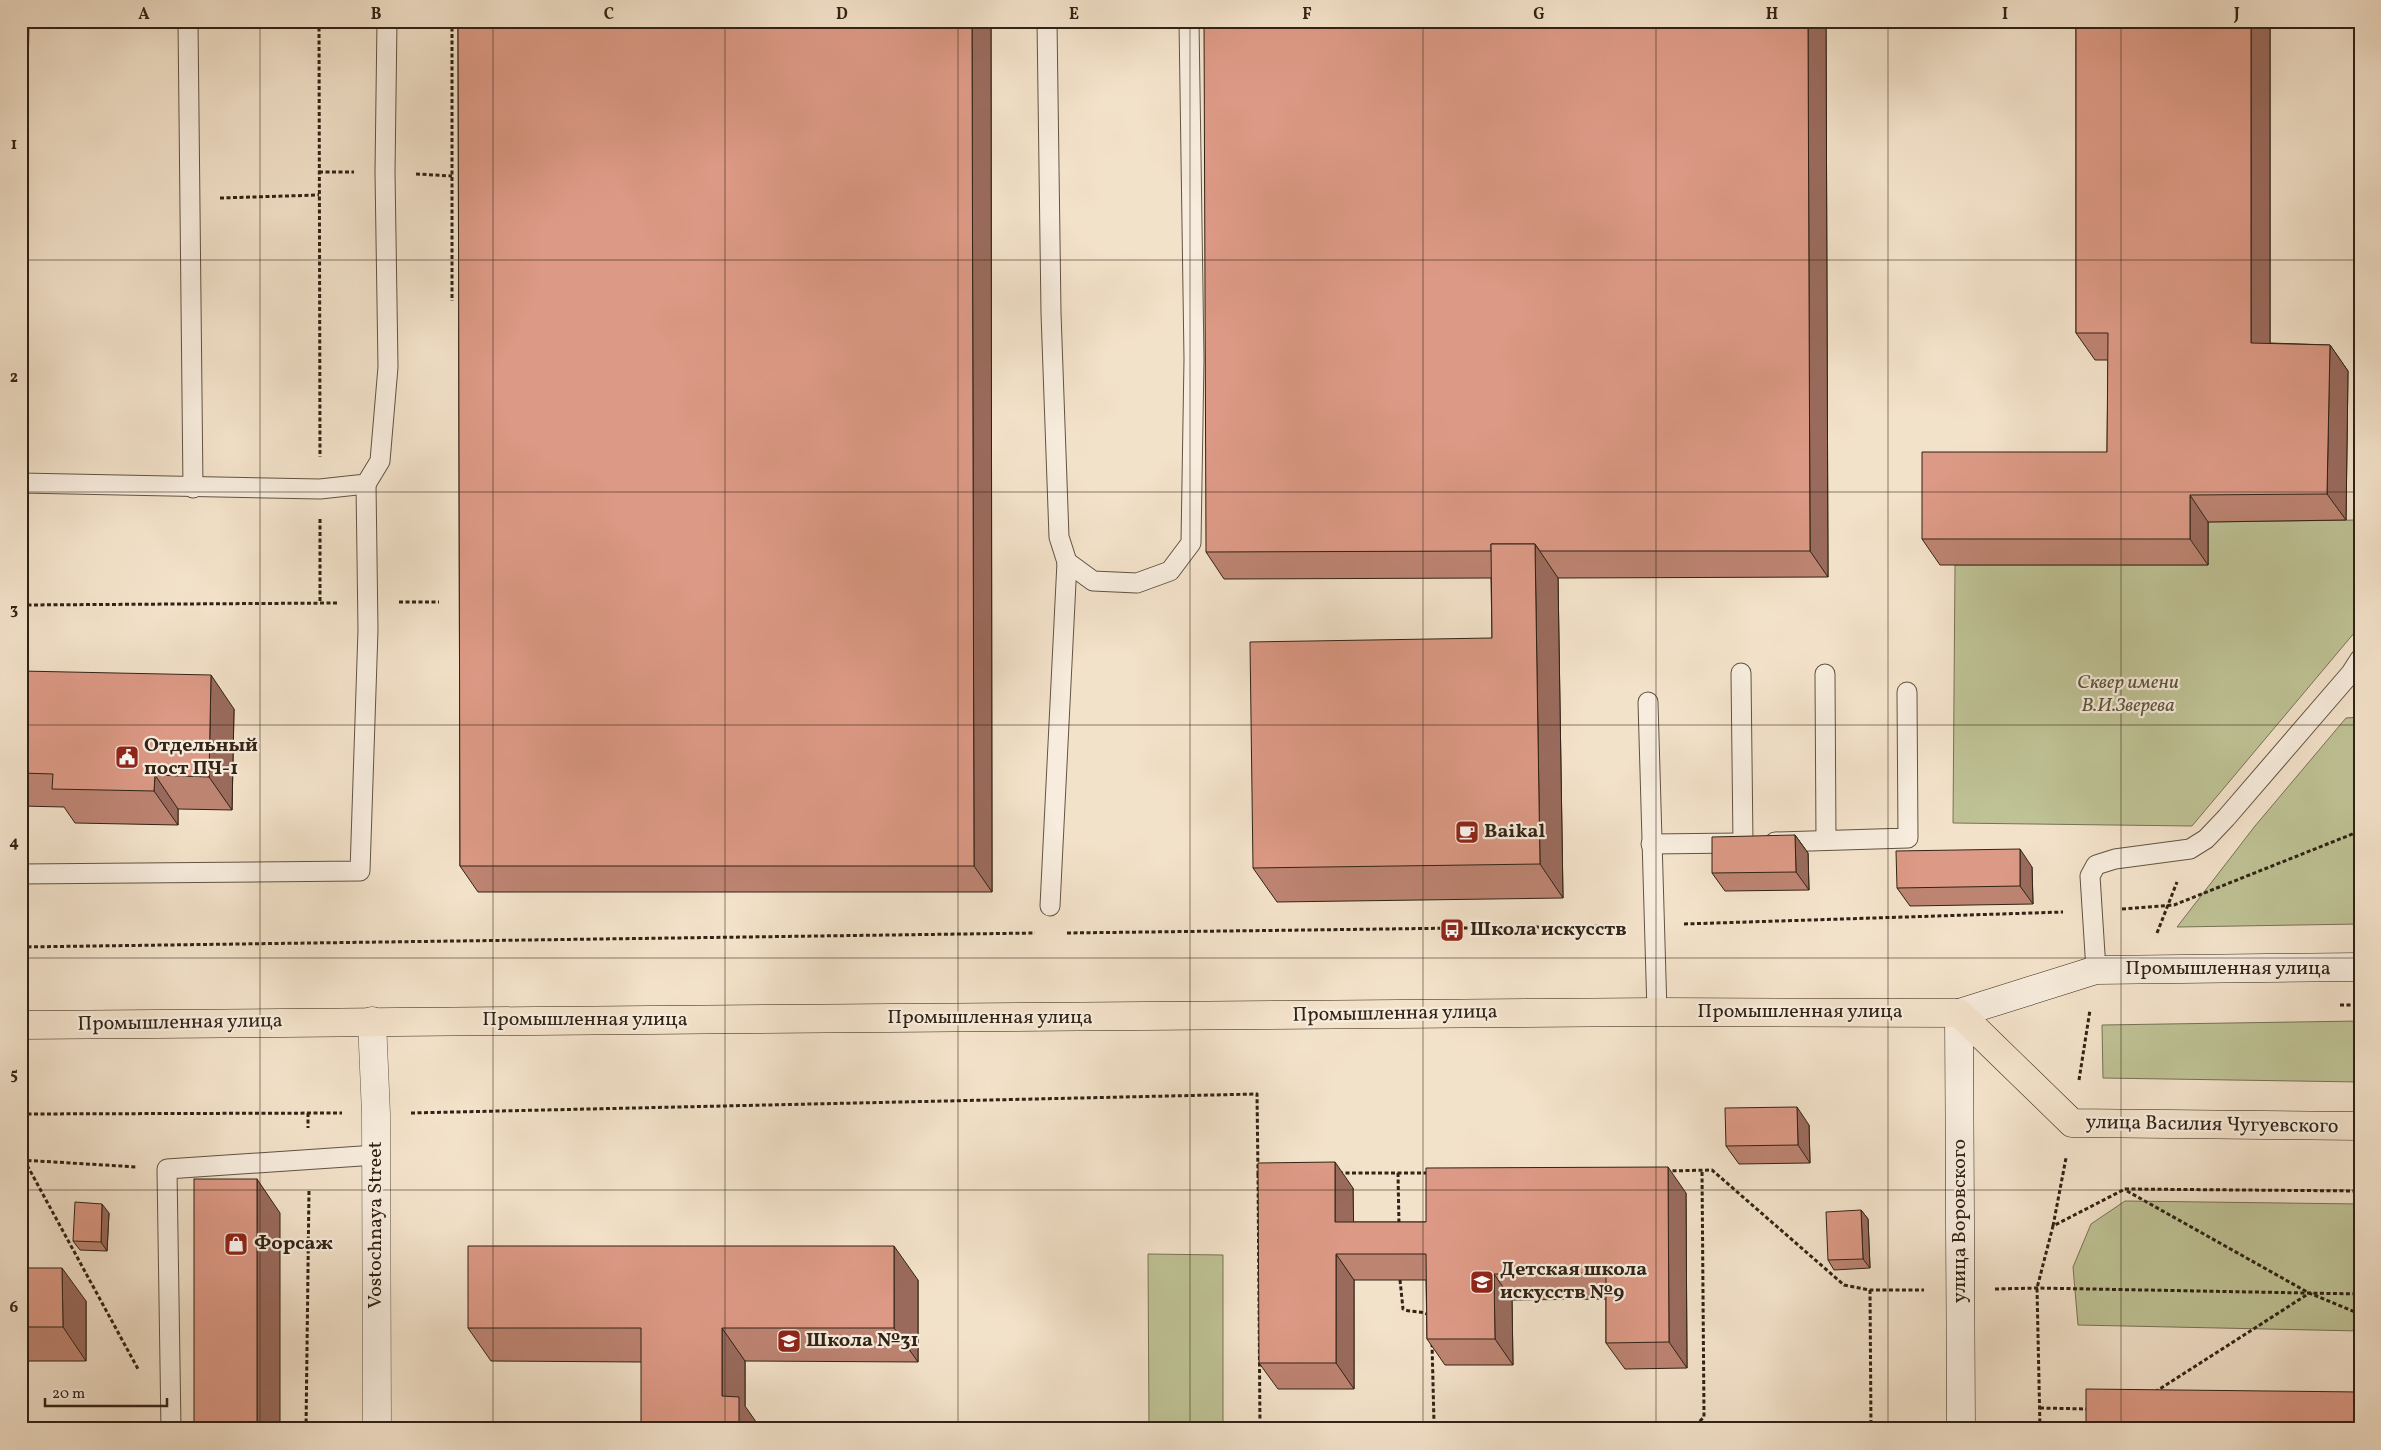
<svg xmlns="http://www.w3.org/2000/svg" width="2381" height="1450" font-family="Vollkorn,serif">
  <rect width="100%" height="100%" fill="#f3e2ca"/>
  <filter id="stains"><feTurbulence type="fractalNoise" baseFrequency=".004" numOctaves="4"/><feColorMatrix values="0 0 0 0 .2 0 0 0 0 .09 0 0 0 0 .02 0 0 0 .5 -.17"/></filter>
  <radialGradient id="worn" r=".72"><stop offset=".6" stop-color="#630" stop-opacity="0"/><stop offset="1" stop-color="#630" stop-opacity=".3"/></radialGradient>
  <!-- green -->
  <g fill="#bec295" stroke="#787255">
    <path d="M2360 520V626L2192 826 1953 823 1955 565H2208V522Z"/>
    <path d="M2360 717V924L2177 927 2255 826 2346 718Z"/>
    <path d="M2360 1021V1082L2103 1078 2102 1025Z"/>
    <path d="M2125 1201 2360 1204V1331L2078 1325 2073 1267 2091 1224Z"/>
    <path d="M1148 1254 1223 1255V1429H1149Z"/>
  </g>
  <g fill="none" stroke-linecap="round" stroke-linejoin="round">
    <!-- lane casing -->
    <g stroke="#625342" stroke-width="21">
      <g id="lane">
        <path d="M188 21 193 488"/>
        <path d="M1047 21 1051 313 1059 537 1067 562 1093 581 1137 583 1170 571 1191 543 1194 359 1189 21"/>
        <path d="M21 483 320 489 366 484 380 461 388 367 385 172 387 21"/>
        <path d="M1741 673 1743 843"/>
        <path d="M1825 674 1826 840"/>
        <path d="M1648 702 1657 1012"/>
        <path d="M1775 842 1908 838 1907 692"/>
        <path d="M1651 844 1738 843"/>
        <path d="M21 874 360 871 368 630 366 484"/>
        <path d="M1050 906 1067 562"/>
        <path d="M2096 970 2090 876 2096 865 2115 859 2190 849 2206 839 2226 818 2351 673 2360 659"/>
        <path d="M171 1429 167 1169 376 1155"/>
      </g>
    </g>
    <!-- street casing -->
    <g stroke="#625342" stroke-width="29">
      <path id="street" d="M372 1021 376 1114 377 1429"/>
    </g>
    <!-- secondary casing -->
    <g stroke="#312315" stroke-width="29">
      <path id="secondary" d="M1961 1429 1959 1013 2096 970 2360 967"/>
    </g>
    <!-- primary casing -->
    <g stroke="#312315" stroke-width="29">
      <path id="primary" d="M21 1025 1657 1012 1959 1013 2072 1123 2360 1126"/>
    </g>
    <!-- path -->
    <g stroke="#312315" stroke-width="3" stroke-dasharray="4 2.5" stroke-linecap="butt">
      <path d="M319 21 320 457"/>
      <path d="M452 21V301"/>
      <path d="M319 172H354"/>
      <path d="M416 174 452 176"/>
      <path d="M220 198 319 195"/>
      <path d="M320 519V603"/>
      <path d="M399 602H439"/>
      <path d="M21 605 338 603"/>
      <path d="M2122 909 2174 905 2360 831"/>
      <path d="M1684 924 2063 912"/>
      <path d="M1067 933 1623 926"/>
      <path d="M2157 933 2177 882"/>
      <path d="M21 947 1035 933"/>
      <path d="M2340 1005H2360"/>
      <path d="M2079 1080 2090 1010"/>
      <path d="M308 1113V1128"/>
      <path d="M411 1113 1257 1094 1258 1174H1262"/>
      <path d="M21 1114 342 1113"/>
      <path d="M21 1154 138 1369"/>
      <path d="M21 1160 137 1167"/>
      <path d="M21 1167 24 1160"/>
      <path d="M1666 1171 1712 1170 1844 1285 1870 1290H1924"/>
      <path d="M1339 1173H1430"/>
      <path d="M1398 1173 1399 1225"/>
      <path d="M1258 1174 1260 1429"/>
      <path d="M2127 1191 2309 1293 2360 1314"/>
      <path d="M2053 1226 2066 1158"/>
      <path d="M1400 1280 1403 1309C1411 1313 1420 1310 1429 1315"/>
      <path d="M1995 1289 2037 1288 2360 1294"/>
      <path d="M1870 1290 1871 1429"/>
      <path d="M2155 1392 2308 1294"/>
      <path d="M2040 1408 2089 1409"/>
      <path d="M1434 1423H1698L1704 1417 1702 1170"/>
      <path d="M306 1429 309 1189"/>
      <path d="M1336 1429 1339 1426 1349 1423H1434L1432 1343"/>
      <path d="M2040 1429 2037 1288 2053 1226 2125 1189 2360 1191"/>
    </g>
    <!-- lane -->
    <use href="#lane" stroke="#f7ecdd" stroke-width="19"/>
    <!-- street -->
    <use href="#street" stroke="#f7ecdd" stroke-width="28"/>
    <!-- secondary -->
    <use href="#secondary" stroke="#f7ecdd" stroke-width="28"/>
    <!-- primary -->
    <use href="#primary" stroke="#f3e2ca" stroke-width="28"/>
  </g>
  <!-- wall -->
  <g fill="#bd8472" stroke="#312315">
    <path d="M458 21H991L992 892H478L460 866Z"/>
    <path d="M1826 21 1828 577 1558 578 1563 898 1277 902 1253 868 1492 638 1491 578 1224 579 1206 552Z"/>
    <path d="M2076 21H2270V343L2330 345 2348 371 2346 520 2208 522V565H1940L1922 539 2107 452 2108 360H2095L2076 333Z"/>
    <path d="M21 671 234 709 232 810 178 809V825L75 823 64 807 21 806Z"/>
    <path d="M1795 835 1808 853 1809 890 1725 891 1712 873Z"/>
    <path d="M2032 867 2033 904 1910 906 1897 888Z"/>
    <path d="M1809 1125 1810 1163 1739 1164 1726 1146Z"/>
    <path d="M1353 1188V1222H1426L1686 1193 1687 1368 1625 1369 1606 1343V1299L1512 1300 1513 1365H1445L1427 1339 1426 1280H1354V1389H1278L1259 1363Z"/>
    <path d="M1861 1210 1868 1219 1870 1268 1834 1270 1828 1260Z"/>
    <path d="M109 1213 107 1251 80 1250 73 1241Z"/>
    <path d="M21 1268 86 1301V1361H21Z"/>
    <path d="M918 1280V1362L745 1361V1406L641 1362 491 1361 468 1328Z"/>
  </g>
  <!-- shaded-wall -->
  <g fill="#9a6b5d" stroke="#312315">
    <path d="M21 21H29L22 404 21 403Z"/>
    <path d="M972 21H991L992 892 974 866Z"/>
    <path d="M1808 21H1826L1828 577 1810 551Z"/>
    <path d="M2251 21H2270V369L2251 343Z"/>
    <path d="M2330 345 2348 371 2346 520 2327 494Z"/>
    <path d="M2190 495 2208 522V565L2190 539Z"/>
    <path d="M1535 544 1558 578 1563 898 1540 864Z"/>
    <path d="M211 675 234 709 232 810 209 777Z"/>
    <path d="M155 775 178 809V825L154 791Z"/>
    <path d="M1795 835 1808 853 1809 890 1796 872Z"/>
    <path d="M2020 849 2032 867 2033 904 2020 886Z"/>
    <path d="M1797 1107 1809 1125 1810 1163 1798 1145Z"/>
    <path d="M1335 1162 1353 1188 1354 1248 1335 1222Z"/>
    <path d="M1668 1167 1686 1193 1687 1368 1669 1342Z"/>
    <path d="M257 1179 280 1213V1429H257Z"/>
    <path d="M102 1204 109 1213 107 1251 101 1242Z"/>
    <path d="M1861 1210 1868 1219 1870 1268 1863 1259Z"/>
    <path d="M894 1246 918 1280V1362L894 1328Z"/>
    <path d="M1336 1254 1354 1280V1389L1336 1363Z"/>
    <path d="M62 1268 86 1301V1361L63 1327Z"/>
    <path d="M1494 1274 1512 1300 1513 1365 1495 1339Z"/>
    <path d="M722 1328 745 1361V1406L761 1429H739L722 1396Z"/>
  </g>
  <!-- building -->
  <g fill="#dc9985" stroke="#312315">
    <path d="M458 21H972L974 866H460Z"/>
    <path d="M1204 21H1808L1810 551H1540L1535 544H1491V551L1206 552Z"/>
    <path d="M2076 21H2251V343L2330 345 2327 494 2190 495V539H1922V452H2107L2108 333H2076Z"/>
    <path d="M1491 544H1535L1540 864 1253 868 1250 642 1492 638Z"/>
    <path d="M21 671 211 675 209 777 155 775 154 791 52 789 53 774 21 773Z"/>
    <path d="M1795 835 1796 872 1712 873V837Z"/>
    <path d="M2020 849V886L1897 888 1896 851Z"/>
    <path d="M1797 1107 1798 1145 1726 1146 1725 1108Z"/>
    <path d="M1335 1162V1222H1426V1168L1668 1167 1669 1342 1606 1343V1273L1494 1274 1495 1339H1427L1426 1254H1336V1363H1259L1258 1163Z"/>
    <rect x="194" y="1179" width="63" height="250"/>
    <path d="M75 1202 102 1204 101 1242 73 1241Z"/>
    <path d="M1861 1210 1863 1259 1828 1260 1826 1212Z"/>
    <path d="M468 1246H894V1328H722V1396L739 1397V1429H641V1328H468Z"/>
    <path d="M21 1268H62L63 1327H21Z"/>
    <path d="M2086 1389 2360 1392V1429H2086Z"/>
  </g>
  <!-- grid -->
  <path fill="none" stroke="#312315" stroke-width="1" stroke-opacity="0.55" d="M260 21V1429M493 21V1429M725 21V1429M958 21V1429M1190 21V1429M1423 21V1429M1656 21V1429M1888 21V1429M2121 21V1429M21 260H2360M21 492H2360M21 725H2360M21 958H2360M21 1190H2360"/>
  <!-- icons -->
  <defs>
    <g id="civic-square" transform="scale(1.25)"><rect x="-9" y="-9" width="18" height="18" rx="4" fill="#8f2418" stroke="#f7ecdd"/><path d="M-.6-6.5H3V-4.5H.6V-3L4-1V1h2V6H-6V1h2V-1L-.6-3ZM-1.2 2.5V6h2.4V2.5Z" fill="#fff"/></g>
    <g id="cafe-square" transform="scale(1.25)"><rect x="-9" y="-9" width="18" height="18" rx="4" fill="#8f2418" stroke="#f7ecdd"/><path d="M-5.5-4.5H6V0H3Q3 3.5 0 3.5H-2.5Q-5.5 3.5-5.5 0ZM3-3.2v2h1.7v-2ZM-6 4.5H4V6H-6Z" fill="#fff"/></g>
    <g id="bus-square" transform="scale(1.25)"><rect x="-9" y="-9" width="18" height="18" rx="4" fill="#8f2418" stroke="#f7ecdd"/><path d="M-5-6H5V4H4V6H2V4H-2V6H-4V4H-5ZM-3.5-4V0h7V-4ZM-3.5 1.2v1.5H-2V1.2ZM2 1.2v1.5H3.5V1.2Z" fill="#fff"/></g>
    <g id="shop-square" transform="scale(1.25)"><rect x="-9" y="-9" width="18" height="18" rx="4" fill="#8f2418" stroke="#f7ecdd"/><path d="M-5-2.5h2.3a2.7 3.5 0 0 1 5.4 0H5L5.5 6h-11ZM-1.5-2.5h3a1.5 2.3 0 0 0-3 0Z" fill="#fff"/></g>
    <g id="school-square" transform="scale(1.25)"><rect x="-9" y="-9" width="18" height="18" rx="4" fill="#8f2418" stroke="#f7ecdd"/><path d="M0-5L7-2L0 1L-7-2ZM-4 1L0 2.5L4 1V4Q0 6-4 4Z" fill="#fff"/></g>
  </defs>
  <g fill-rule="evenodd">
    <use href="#civic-square" x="127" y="757"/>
    <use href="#cafe-square" x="1467" y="832"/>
    <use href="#bus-square" x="1452" y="930"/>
    <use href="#shop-square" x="236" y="1244"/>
    <use href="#school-square" x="1482" y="1282"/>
    <use href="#school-square" x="789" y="1341"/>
  </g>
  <g text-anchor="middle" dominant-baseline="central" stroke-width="4.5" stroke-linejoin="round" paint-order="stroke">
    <!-- park labels -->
    <g font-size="20" font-style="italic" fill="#5b533b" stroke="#f7ecdd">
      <text x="2128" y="683">Сквер имени<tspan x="2128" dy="23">В.И.Зверева</tspan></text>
    </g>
    <!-- poi labels -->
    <g font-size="20" font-weight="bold" fill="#312315" stroke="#f7ecdd" text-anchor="start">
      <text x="144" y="746">Отдельный<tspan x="144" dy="23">пост ПЧ-1</tspan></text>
      <text x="1484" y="832">Baikal</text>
      <text x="1470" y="930">Школа искусств</text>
      <text x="254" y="1244">Форсаж</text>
      <text x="1500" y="1270">Детская школа<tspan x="1500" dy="23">искусств №9</tspan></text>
      <text x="806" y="1341">Школа №31</text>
    </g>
    <!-- street labels -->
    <g font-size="20" fill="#312315" stroke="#f7ecdd">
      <text x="2228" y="969">Промышленная улица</text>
      <text x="1800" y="1012">Промышленная улица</text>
      <text transform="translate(1395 1014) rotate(-1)">Промышленная улица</text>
      <text x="990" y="1018">Промышленная улица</text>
      <text x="585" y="1020">Промышленная улица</text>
      <text transform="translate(180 1023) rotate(-1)">Промышленная улица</text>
      <text transform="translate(2212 1125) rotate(1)">улица Василия Чугуевского</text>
      <text transform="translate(1960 1221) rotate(-90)">улица Воровского</text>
      <text transform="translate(376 1225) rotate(-90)">Vostochnaya Street</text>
    </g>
  </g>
  <!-- margin -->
  <rect width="2381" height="1450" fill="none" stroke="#f3e2ca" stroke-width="55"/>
  <!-- scale -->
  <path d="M45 1398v8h122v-8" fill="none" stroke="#312315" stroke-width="2.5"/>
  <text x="52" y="1398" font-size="15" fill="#312315" stroke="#f7ecdd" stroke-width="4" paint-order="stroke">20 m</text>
  <rect x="28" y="28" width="2326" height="1394" fill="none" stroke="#312315" stroke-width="2"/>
  <g font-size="16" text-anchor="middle" font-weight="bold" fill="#312315">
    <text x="144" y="19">A</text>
    <text x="376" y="19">B</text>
    <text x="609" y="19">C</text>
    <text x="842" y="19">D</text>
    <text x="1074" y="19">E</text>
    <text x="1307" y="19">F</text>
    <text x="1539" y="19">G</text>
    <text x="1772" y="19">H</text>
    <text x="2005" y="19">I</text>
    <text x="2237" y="19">J</text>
    <text x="14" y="149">1</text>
    <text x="14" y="382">2</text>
    <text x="14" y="614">3</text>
    <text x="14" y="847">4</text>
    <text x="14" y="1079">5</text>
    <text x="14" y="1312">6</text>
  </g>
  <rect width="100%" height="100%" filter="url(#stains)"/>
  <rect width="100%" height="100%" fill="url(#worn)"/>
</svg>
